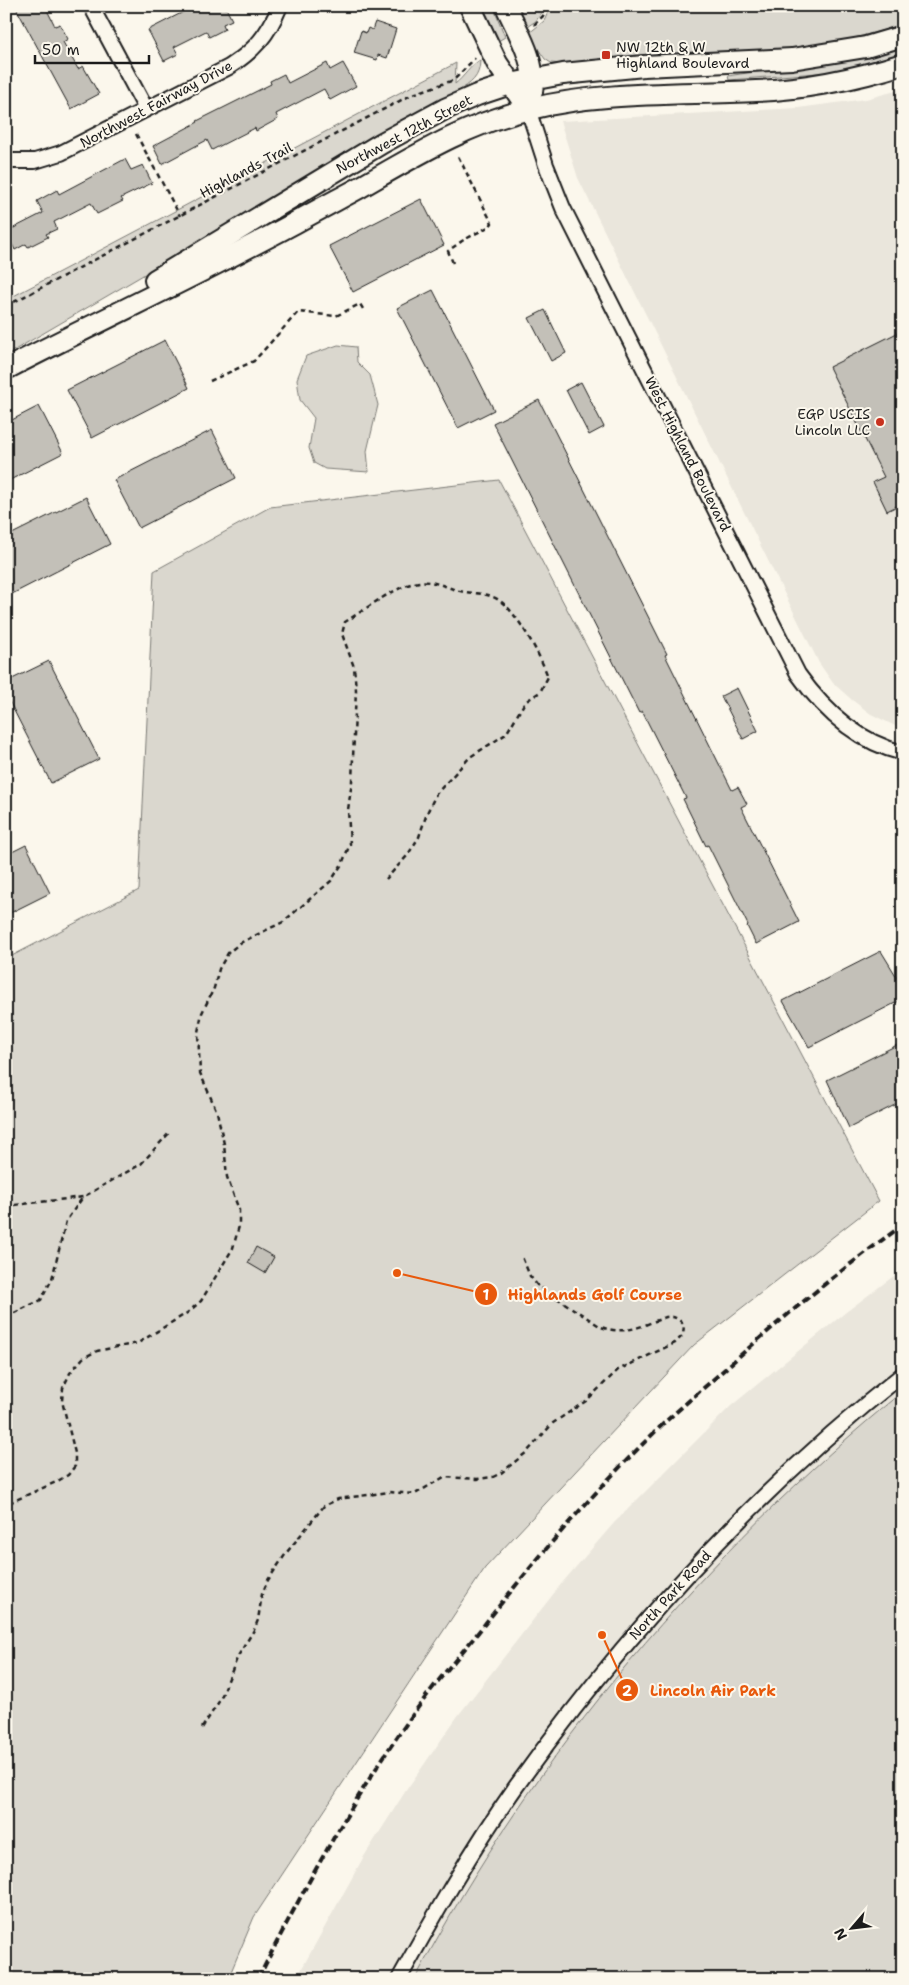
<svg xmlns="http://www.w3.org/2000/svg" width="909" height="1985" font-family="'Shantell Sans',sans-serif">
  <rect width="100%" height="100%" fill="#fbf7ec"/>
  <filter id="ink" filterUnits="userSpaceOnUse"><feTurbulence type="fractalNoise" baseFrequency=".02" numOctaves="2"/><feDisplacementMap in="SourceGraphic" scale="10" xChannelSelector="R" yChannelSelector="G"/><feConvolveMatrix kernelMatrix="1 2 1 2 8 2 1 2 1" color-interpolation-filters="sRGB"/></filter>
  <g filter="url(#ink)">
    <!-- built -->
    <g fill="#eae6dc">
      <path d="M903 89V730L871 714 852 700 833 683 819 663 578 178 560 121 798 108 866 99Z"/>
      <path d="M903 1269V1979H296L363 1858 405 1792 457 1717 562 1583 614 1523 731 1406 846 1312Z"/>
    </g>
    <!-- green -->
    <g fill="#dad7ce" stroke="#7b7a75">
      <path d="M481 6H493L505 37 498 41Z"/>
      <path d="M514 6H546L536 21 525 28Z"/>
      <path d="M551 6H903V25L828 45 782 51 640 57 562 64 551 63 545 59 528 34 544 21Z"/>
      <path d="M903 45V53L869 63 830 72 729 80 728 76C761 70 795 69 828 64 853 60 878 53 903 45Z"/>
      <path d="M480 60C480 78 471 83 457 92L6 355V300L456 63 455 84C464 77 470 66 480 60Z"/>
      <path d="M338 345 356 347 357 362 370 375 378 405 367 451 369 472 325 469 314 463 309 448 314 418 300 400 297 379 306 356Z"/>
      <path d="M499 480 879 1201 694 1345 485 1568 254 1917 228 1979H6V959L139 890 154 571 270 507Z"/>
      <path d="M903 1391V1979H415C535 1753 705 1553 903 1391Z"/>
    </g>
    <!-- building -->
    <g fill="#c3c0b8" stroke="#1c1c1c">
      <path d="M15 6H45L55 26 60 24 68 39 63 42 78 69 83 66 99 94 71 109Z"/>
      <path d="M195 6H225L232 20 223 24 225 29 209 37 206 31 174 47 178 54 164 61 148 30Z"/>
      <path d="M375 22 396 29 387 58 378 55 377 60 354 53 361 31 366 33 368 28 372 30Z"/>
      <path d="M327 63 330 70 343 63 356 86 330 100 324 89 276 114 278 119 256 131 255 128 212 150 207 140 162 164 153 146 198 122 197 121 271 84 270 81 284 74 288 83Z"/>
      <path d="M125 159 131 170 143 165 152 183 121 198 123 201 97 214 91 203 54 222 57 229 46 234 48 237 28 247 26 244 15 250 6 232 43 213 37 201 57 190 59 194Z"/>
      <path d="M421 199 444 245 353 292 329 246Z"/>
      <path d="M433 290 494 410 458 428 397 308Z"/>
      <path d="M545 310 566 353 551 361 529 318Z"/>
      <path d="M903 330V503L887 511 873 482 884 477 829 367Z"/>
      <path d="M165 340 189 388 92 438 67 390Z"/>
      <path d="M581 382 604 427 589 435 566 390Z"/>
      <path d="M539 400 667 654 665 655 732 790 738 787 747 804 741 807 799 922 756 944 747 926 748 925 708 845 706 846 683 799 686 798 642 711 639 713 493 423Z"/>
      <path d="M39 406 63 453 6 482V423Z"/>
      <path d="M212 430 236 478 139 528 114 480Z"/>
      <path d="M86 497 110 544 12 594 6 583V537Z"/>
      <path d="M49 661 99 759 51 783 6 695V682Z"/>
      <path d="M737 688 758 731 743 739 721 696Z"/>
      <path d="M26 845 50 893 6 915V855Z"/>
      <path d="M881 951 903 987V999L809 1047 783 1001Z"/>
      <path d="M903 1042V1101L849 1128 827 1080Z"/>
      <path d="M256 1247 274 1257 265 1273 248 1263Z"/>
    </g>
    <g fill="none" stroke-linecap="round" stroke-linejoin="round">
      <!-- street casing -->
      <g stroke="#1c1c1c" stroke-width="18">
        <g id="street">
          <path d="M91 6 146 109"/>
          <path d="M528 109 546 165 563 208 798 674C824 711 858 742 903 753"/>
          <path d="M6 161H35L61 153 229 67C255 50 268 35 280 6"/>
          <path d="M399 1979C435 1914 472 1849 515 1788 625 1634 754 1492 903 1374"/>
        </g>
      </g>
      <!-- secondary casing -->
      <g stroke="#1c1c1c" stroke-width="24">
        <g id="secondary">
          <path d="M470 6 497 63 528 109"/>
          <path d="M506 6C518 33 537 62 532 92"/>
          <path d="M155 280 382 143 445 109 477 95 510 84 563 74 644 66 792 59 866 47 903 36"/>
          <path d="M6 369C101 320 198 275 291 225 314 212 337 200 359 188 415 156 466 124 530 109 604 91 680 95 756 91 806 89 855 79 903 64"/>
        </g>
      </g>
      <!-- path -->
      <g stroke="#1c1c1c" stroke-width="2.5" stroke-dasharray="5 4" stroke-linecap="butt">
        <path d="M534 25 543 16 547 6"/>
        <path d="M136 134 180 216"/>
        <path d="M453 263 448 251 462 241 490 226 492 223 458 156"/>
        <path d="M6 306 413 94 454 80 475 58"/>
        <path d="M210 381 254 361 298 312 336 316 360 304 363 309"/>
        <path d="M6 1206 83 1197 141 1164 170 1132"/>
        <path d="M6 1317 41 1300 52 1279 66 1221 83 1197"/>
        <path d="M9 1503 56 1482 68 1475 75 1466V1453L62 1401 63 1388 70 1373 83 1358 97 1351 138 1343 187 1313 201 1301 233 1248 239 1226V1210L227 1177 224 1144 217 1112 200 1073 198 1032 202 1013 214 988 219 969 228 953 240 943 283 922 331 881 342 864 350 844 348 810 352 781 356 690 354 667 342 634 345 622C366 609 395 586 419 582 431 580 444 586 456 590 468 594 481 592 493 597 514 604 541 657 548 677L540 692 525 702 506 734 470 757 436 794 427 813 419 837 407 856 386 879"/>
        <path d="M202 1728 220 1700 238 1656 254 1630 258 1620 262 1594 268 1580 287 1552 324 1506 338 1499 389 1492 415 1494 444 1477 477 1479 493 1477 501 1473 527 1452 553 1423 586 1401 618 1370 675 1343 683 1335 684 1325C678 1318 674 1316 666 1317 643 1325 626 1336 601 1327L537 1285 530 1276 522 1257"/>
      </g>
      <!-- street -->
      <use href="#street" stroke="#fbf7ec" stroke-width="14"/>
      <!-- secondary -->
      <use href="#secondary" stroke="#fbf7ec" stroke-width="20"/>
      <!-- rail -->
      <path stroke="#1c1c1c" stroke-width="4" stroke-dasharray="8 4" stroke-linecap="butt" d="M258 1979C307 1882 360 1785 425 1698 440 1678 457 1658 473 1639 530 1566 589 1496 656 1431 675 1412 696 1395 716 1377 776 1323 837 1272 903 1225"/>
    </g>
  </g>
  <!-- markers -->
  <g fill="#c8321e" stroke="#fbf7ec" stroke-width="2">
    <rect x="601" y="50" width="10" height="10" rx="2.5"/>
    <circle cx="880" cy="422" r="5"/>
  </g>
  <g text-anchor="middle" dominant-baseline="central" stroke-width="4" stroke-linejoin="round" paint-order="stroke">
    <!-- poi labels -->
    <g font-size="14" fill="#1c1c1c" stroke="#fbf7ec" text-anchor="start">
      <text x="616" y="47">NW 12th &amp; W<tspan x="616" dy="16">Highland Boulevard</tspan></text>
      <text x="870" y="414" text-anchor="end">EGP USCIS<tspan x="870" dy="16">Lincoln LLC</tspan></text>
    </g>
    <!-- street labels -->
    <g font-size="14" fill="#1c1c1c" stroke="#fbf7ec">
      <text transform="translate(156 104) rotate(-28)">Northwest Fairway Drive</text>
      <text transform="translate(404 134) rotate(-28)">Northwest 12th Street</text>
      <text transform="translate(246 170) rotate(-28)">Highlands Trail</text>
      <text transform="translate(688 454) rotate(63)">West Highland Boulevard</text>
      <text transform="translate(670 1595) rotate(-48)">North Park Road</text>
    </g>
  </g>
  <!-- callouts -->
  <path fill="none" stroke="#e8590c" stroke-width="2" d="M397 1273L486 1294M602 1635L627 1690"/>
  <g fill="#e8590c" stroke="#fbf7ec" stroke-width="2">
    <circle cx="397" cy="1273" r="5"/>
    <circle cx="602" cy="1635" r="5"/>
    <circle cx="486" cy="1294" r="12"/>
    <circle cx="627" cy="1690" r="12"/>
  </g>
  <g font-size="15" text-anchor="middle" font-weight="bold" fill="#fff">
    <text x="486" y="1300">1</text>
    <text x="627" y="1696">2</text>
  </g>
  <g font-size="15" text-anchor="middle" font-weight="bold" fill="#e8590c" stroke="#fbf7ec" stroke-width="4" stroke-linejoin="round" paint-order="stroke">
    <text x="595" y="1300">Highlands Golf Course</text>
    <text x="713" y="1696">Lincoln Air Park</text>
  </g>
  <!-- margin -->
  <rect width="909" height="1985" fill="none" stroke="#fbf7ec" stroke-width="25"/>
  <rect x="12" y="12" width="884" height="1960" fill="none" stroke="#1c1c1c" stroke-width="2" filter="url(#ink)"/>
  <!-- north arrow -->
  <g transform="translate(852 1928) rotate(242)" stroke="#fbf7ec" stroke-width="4" paint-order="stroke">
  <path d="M0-4L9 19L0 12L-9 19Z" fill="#1c1c1c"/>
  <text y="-8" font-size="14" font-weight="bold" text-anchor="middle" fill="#1c1c1c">N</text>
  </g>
  <!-- scale -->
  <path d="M35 55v8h114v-8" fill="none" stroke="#1c1c1c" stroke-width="2.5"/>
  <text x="42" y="55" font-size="15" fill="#1c1c1c" stroke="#fbf7ec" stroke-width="4" paint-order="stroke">50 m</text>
</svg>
